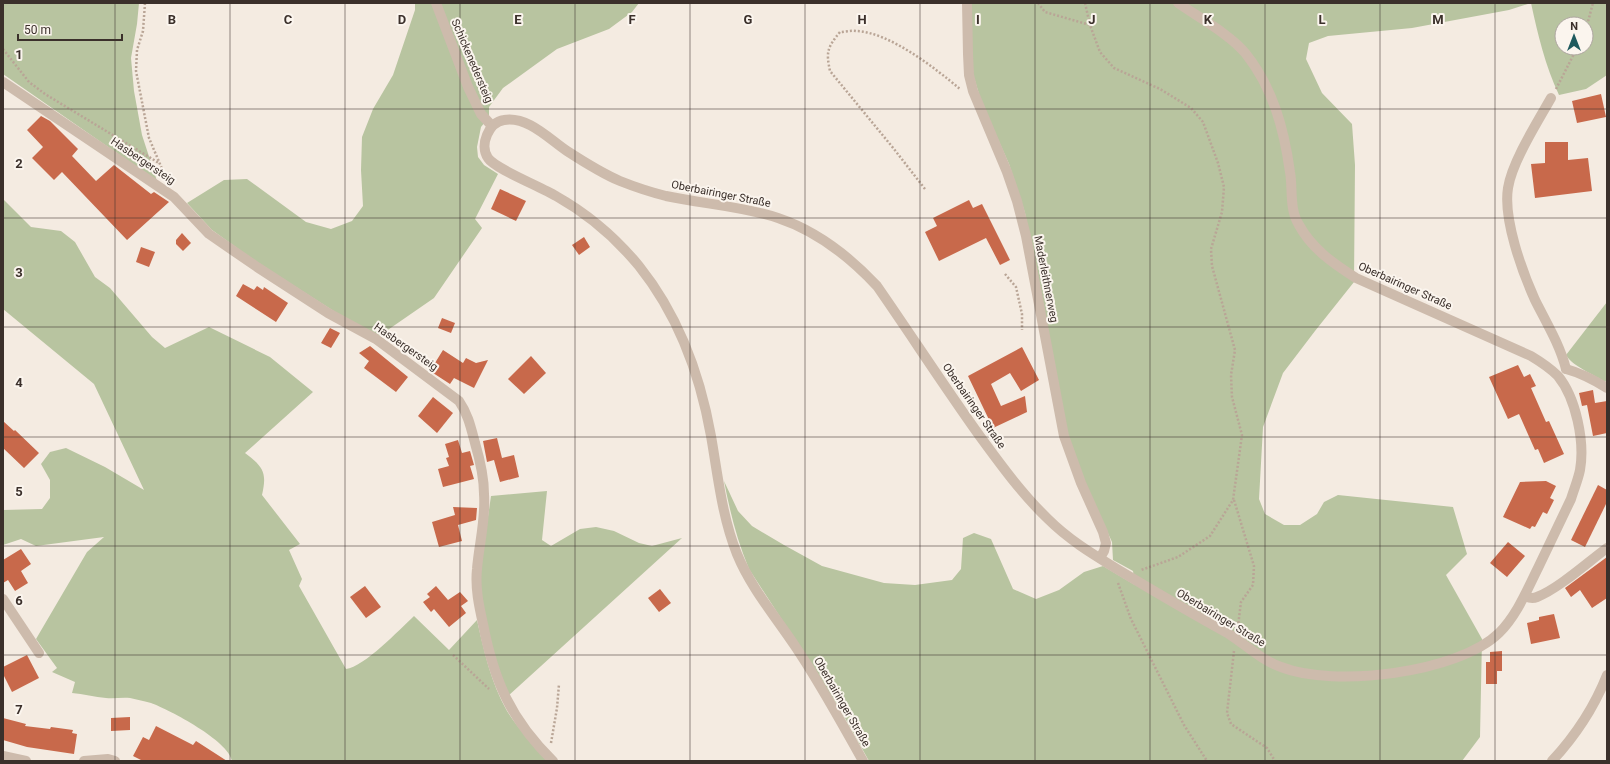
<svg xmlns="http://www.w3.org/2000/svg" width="1610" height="764" font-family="Roboto,sans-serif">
  <rect width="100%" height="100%" fill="#f4ebe1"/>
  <!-- green -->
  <g fill="#b8c4a0" fill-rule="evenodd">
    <path d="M3 3H139L137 24 131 58 134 91 142 135 157 181 3 74Z"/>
    <path d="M415 3H639L632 12 609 29 557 49 503 88 489 107V117L481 127 477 147 478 157 484 165 498 174 475 219 482 228 434 298 379 336 340 315 258 263 212 230 187 203 224 180 247 179 306 222 331 229 352 221 363 206 361 170 362 137 373 109 393 75 415 10Z"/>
    <path d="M970 3H1607V75L1586 89 1559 95C1545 65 1538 35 1531 3L1509 10 1412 28 1328 36 1309 43 1306 59 1322 93 1352 124 1355 165 1354 282 1315 331 1283 373 1263 427 1259 499 1265 514 1284 525H1300L1317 514 1324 502 1338 495 1453 507 1467 554 1446 575 1482 639 1480 737 1462 761H869L841 711 749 569C737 540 730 512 724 481L738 511 752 526 784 545 822 566 884 583 915 585 952 580 961 569 963 538 974 533 991 539 1013 589 1036 599 1059 590 1084 572 1103 566 1135 585 1133 571 1113 560 1112 542 1088 490 1068 435 1025 213 1009 164 981 101 973 74ZM1562 24H1586V48H1562Z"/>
    <path d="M3 199 31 227 61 231 75 242 95 277 110 288 152 337 165 348 209 327 270 357 313 392 245 453C264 467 267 473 262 495L300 544 289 550 302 579 299 586 346 669C364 667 399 630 414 616L449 650 477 620C484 651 491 683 507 711 518 729 534 745 548 761H232C229 741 170 710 151 703 145 701 137 700 130 698 122 697 114 699 106 698 95 697 83 694 72 693L75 682 52 672 57 668 36 639 87 552 104 537 36 546 21 539 3 545V510L42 509 50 498V480L41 464 50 452 66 448 105 467 144 490 94 384 3 309Z"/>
    <path d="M1607 302V380L1605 382C1595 375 1572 366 1566 355Z"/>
    <path d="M547 491 542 540 551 546 580 529 596 527 614 531 639 543 652 546 682 538 508 696 488 636 479 579 491 496Z"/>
  </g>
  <!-- building -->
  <g fill="#c8694b">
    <path d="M1601 94 1606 117 1577 123 1572 101Z"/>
    <path d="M41 116 50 121 78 149 72 156 96 181 114 165 151 194 154 192 169 202 127 240 62 172 54 180 32 158 43 147 27 130Z"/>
    <path d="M1545 142H1568V160L1588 158 1592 191 1535 198 1531 164 1545 163Z"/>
    <path d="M500 189 526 201 516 221 491 209Z"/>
    <path d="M969 200 973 208 982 204 1010 260 1000 265 986 238 939 261 925 232 937 226 933 218Z"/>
    <path d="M182 233 191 243 183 251 176 244V240Z"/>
    <path d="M584 237 590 247 579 255 572 245Z"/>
    <path d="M141 247 155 252 149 267 136 262Z"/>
    <path d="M243 284 254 290 257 286 263 290 264 287 288 303 276 322 236 296Z"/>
    <path d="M442 318 455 323 451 333 438 328Z"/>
    <path d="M330 328 340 333 331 348 321 343Z"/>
    <path d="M370 346 408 377 396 392 364 368 369 361 359 353Z"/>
    <path d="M1022 347 1039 380 1021 391 1010 373 991 384 1001 406 1025 396 1027 412 993 428 968 376Z"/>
    <path d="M443 350 463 363 466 358 476 363 488 360 474 388 454 378 450 384 430 371Z"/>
    <path d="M531 356 546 373 524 394 508 379Z"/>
    <path d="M1518 365 1524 377 1530 374 1536 386 1531 388 1546 422 1549 421 1564 454 1544 463 1538 449 1535 450 1519 414 1508 419 1489 377Z"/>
    <path d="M1593 390 1595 403 1607 401V433L1593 436 1587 405 1582 406 1579 393Z"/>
    <path d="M433 397 453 413 437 433 418 416Z"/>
    <path d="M3 421 14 431 15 430 39 453 24 468 3 448Z"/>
    <path d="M497 438 502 458 514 455 519 477 500 482 494 460 487 462 483 441Z"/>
    <path d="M458 440 462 453 470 451 474 465 470 466 474 479 443 487 438 469 449 466 446 458 449 457 445 444Z"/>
    <path d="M1546 481 1556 486 1550 498 1554 500 1547 514 1543 512 1535 527 1532 526 1530 529 1503 517 1520 482Z"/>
    <path d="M1598 485 1607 490V502L1585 547 1571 540Z"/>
    <path d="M453 507 477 508 476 520 458 525 462 541 439 547 432 522 455 515Z"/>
    <path d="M1508 542 1525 556 1507 577 1490 563Z"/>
    <path d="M21 549 31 564 21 571 28 583 15 591 8 580 3 583V560Z"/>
    <path d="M1607 557V598L1592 608 1580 590 1571 597 1565 588Z"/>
    <path d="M365 586 381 607 366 618 350 597Z"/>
    <path d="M436 586 448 600 460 592 468 601 461 606 466 613 449 627 434 609 431 612 423 602 430 597 427 594Z"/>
    <path d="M660 589 671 603 659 612 648 598Z"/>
    <path d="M1554 614 1560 638 1531 644 1527 623 1539 620V617Z"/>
    <path d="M1502 651V671H1497V684H1486V662H1490V652Z"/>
    <path d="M27 655 39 678 12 692 3 674V667Z"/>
    <path d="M130 717V730L111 731V718Z"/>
    <path d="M3 718 26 724 25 726 50 729 51 727 73 730 72 733 77 734 74 754 27 747 3 740Z"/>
    <path d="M156 726 193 745 196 741 227 761H143L133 756 143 737 149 740Z"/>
  </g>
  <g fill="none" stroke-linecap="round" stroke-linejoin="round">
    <!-- path -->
    <g stroke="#b9a596" stroke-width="2.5" stroke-dasharray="2 2" stroke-linecap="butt">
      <path d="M145 3 143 31 137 50 136 71 149 138 165 176"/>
      <path d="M1038 3 1045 12 1090 25"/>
      <path d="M1085 3 1090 25 1100 52 1114 68 1160 89 1191 108 1203 122 1218 163 1224 187 1222 212 1211 249 1212 266 1235 350 1231 375 1232 397 1242 435 1233 500 1210 536 1178 557 1141 570"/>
      <path d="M1586 29 1593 3"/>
      <path d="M3 49 29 82 45 94 159 163"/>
      <path d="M1556 89 1577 48"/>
      <path d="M925 189 894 149 830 71C826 52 827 48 840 32 845 32 851 30 856 31 889 32 935 68 960 89"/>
      <path d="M1005 274 1016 287 1022 314V330"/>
      <path d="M1234 500 1254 566 1253 585 1241 602 1238 626"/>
      <path d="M1118 583 1131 619 1184 725 1207 761"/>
      <path d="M1234 651 1227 713 1231 724 1267 748 1275 761"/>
      <path d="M453 655 489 689"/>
      <path d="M551 743 557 708 559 684"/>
    </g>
    <!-- minor -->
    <g stroke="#cdbbac" stroke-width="10">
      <path d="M436 3 468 87 481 114 492 126"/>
      <path d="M967 3 968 54 969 75 973 91 1007 172 1017 201 1026 236 1064 436 1081 483 1103 532 1106 543 1104 551 1100 558"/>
      <path d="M3 82 174 197 209 234 257 267 328 313 376 339 459 401C468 414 471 428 475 443 480 460 484 477 484 494 486 519 479 544 477 569 475 588 479 606 483 624 494 681 511 720 553 761"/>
      <path d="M1551 98C1538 121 1512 162 1508 188 1503 219 1522 271 1535 300 1546 322 1560 345 1566 369"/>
      <path d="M1566 369C1581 373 1594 380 1607 388"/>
      <path d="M1525 596C1529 598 1532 599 1537 597 1558 589 1588 562 1607 548"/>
      <path d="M3 599 39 653"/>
      <path d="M3 756 26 761"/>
      <path d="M84 761 108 759 115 761"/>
      <path d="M863 761C841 722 820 683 795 646 775 616 751 588 737 554 722 517 718 476 711 436 700 374 679 316 639 266 616 238 588 214 556 196 542 187 495 169 488 158 479 145 489 122 504 120 528 116 549 139 567 151 584 162 601 173 620 181 635 187 650 192 666 196 703 204 742 206 778 218 817 231 849 256 877 286 911 335 944 386 979 435 1001 465 1022 494 1048 519 1070 541 1096 556 1122 572 1157 593 1193 614 1229 634 1246 645 1261 660 1281 667 1334 688 1458 673 1499 633 1517 615 1527 590 1538 568 1549 545 1560 522 1571 499 1574 489 1578 480 1580 470 1585 442 1576 398 1558 376 1550 368 1541 362 1531 356L1356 278C1334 264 1312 249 1299 225 1289 209 1293 189 1290 172 1284 129 1273 88 1246 54 1231 35 1198 17 1178 3"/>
      <path d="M1552 761C1576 735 1594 708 1607 675"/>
    </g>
  </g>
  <!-- grid -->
  <path fill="none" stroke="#3b302b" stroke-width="1" stroke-opacity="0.55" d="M115 3V761M230 3V761M345 3V761M460 3V761M575 3V761M690 3V761M805 3V761M920 3V761M1035 3V761M1150 3V761M1265 3V761M1380 3V761M1495 3V761M3 109H1607M3 218H1607M3 327H1607M3 437H1607M3 546H1607M3 655H1607"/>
  <g text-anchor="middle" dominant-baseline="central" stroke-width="4" stroke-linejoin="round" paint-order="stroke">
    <!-- street labels -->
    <g font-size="11" fill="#3b302b" stroke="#fbf5ee">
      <text transform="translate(472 61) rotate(67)">Schickenedersteig</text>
      <text transform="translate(143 161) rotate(34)">Hasbergersteig</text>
      <text transform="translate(721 194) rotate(11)">Oberbairinger Straße</text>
      <text transform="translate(1046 279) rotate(79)">Maderleithnerweg</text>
      <text transform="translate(1405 286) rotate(24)">Oberbairinger Straße</text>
      <text transform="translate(406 347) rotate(35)">Hasbergersteig</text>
      <text transform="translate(974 406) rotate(55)">Oberbairinger Straße</text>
      <text transform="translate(1221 618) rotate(31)">Oberbairinger Straße</text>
      <text transform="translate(842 702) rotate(60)">Oberbairinger Straße</text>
    </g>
  </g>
  <g font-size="13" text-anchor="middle" font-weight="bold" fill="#3b302b" stroke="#fbf5ee" stroke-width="4" stroke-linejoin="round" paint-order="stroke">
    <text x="172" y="24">B</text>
    <text x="288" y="24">C</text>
    <text x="402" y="24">D</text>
    <text x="518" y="24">E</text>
    <text x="632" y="24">F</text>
    <text x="748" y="24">G</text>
    <text x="862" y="24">H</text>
    <text x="978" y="24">I</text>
    <text x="1092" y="24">J</text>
    <text x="1208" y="24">K</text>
    <text x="1322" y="24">L</text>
    <text x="1438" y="24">M</text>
    <text x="19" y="59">1</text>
    <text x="19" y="168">2</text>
    <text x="19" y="277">3</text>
    <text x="19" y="387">4</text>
    <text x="19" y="496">5</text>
    <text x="19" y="605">6</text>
    <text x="19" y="714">7</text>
  </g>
  <!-- border -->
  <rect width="1610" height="764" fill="none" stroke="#3b302b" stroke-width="8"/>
  <!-- north arrow -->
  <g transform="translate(1574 36)"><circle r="19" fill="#fbf5ee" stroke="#aea6a0"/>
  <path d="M0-3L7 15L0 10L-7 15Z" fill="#1f5a5e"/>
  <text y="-6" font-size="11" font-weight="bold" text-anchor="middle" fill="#3b302b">N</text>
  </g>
  <!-- scale -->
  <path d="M18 34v6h104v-6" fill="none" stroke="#3b302b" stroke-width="2"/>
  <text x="24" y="34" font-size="12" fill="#3b302b" stroke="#fbf5ee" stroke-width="3" paint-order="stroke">50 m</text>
</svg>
